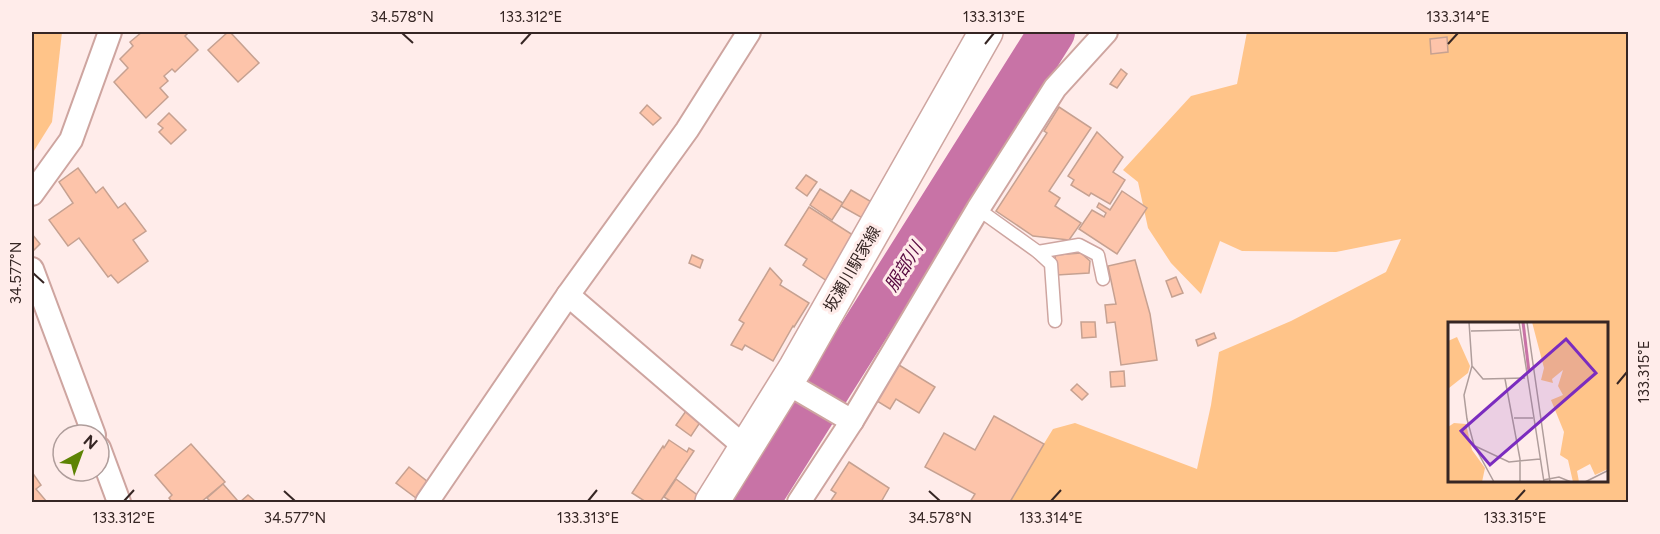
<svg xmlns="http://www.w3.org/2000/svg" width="1660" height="534" font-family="Figtree,'Noto Sans JP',sans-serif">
  <rect width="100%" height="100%" fill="#ffecea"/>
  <!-- green -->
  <g fill="#ffc489" fill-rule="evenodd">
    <path d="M32 32H62L52 122 32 154Z"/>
    <path d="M1247 32H1628V502H1008L1053 429 1075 423 1197 469 1211 405 1219 352 1291 321 1386 272 1401 239 1336 252 1242 251 1220 241 1201 294 1171 263 1148 228 1138 182 1123 170 1191 96 1237 84ZM1450 324H1608V482H1450Z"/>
  </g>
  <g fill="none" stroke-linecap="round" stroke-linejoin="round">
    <!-- river -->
    <path stroke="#c873a6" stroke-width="46" d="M756 502 1052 32"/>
  </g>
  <!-- building -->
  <g fill="#fdc4aa" stroke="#c6a191" stroke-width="1.5">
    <path d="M142 32H189L185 36 198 50 175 72 172 69 164 76 168 81 160 88 168 97 146 118 114 82 128 68 120 59 133 46 130 42Z"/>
    <path d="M228 32H230L259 63 238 82 208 50Z"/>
    <path d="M1447 37 1448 52 1431 54 1430 39Z"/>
    <path d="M1121 69 1127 74 1117 88 1110 84Z"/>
    <path d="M647 105 661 118 653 125 640 113Z"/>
    <path d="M1059 107 1091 128 1049 191 1060 198 1055 206 1081 223 1069 240 1033 236 996 211 1047 133 1044 131Z"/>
    <path d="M169 113 186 130 171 144 159 132 163 128 158 124Z"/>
    <path d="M1097 132 1123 157 1113 172 1125 180 1110 204 1091 193 1089 196 1071 185 1074 180 1068 176Z"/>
    <path d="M78 168 96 193 103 187 118 208 125 203 146 231 133 240 148 261 118 283 111 275 108 277 79 238 68 246 49 220 73 203 59 182Z"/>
    <path d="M806 175 817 182 807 196 796 188Z"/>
    <path d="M820 189 843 203 832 220 810 205Z"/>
    <path d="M851 190 875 204 866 220 841 206Z"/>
    <path d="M1122 191 1147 208 1117 254 1079 229 1092 210 1104 217 1106 213 1097 207 1099 203 1110 210Z"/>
    <path d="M809 207 856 237 827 281 803 265 807 259 785 245Z"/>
    <path d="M32 234 40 244 34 250 32 247Z"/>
    <path d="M1081 253 1090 261 1089 273 1057 275 1055 255Z"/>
    <path d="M692 255 703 260 700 268 689 263Z"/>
    <path d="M1135 260 1150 314 1157 360 1121 365 1115 322 1107 323 1105 305 1116 304 1108 266Z"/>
    <path d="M770 268 782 281 780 285 809 303 794 327 793 326 773 361 745 345 742 350 731 345 744 323 739 320Z"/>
    <path d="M1176 277 1183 293 1172 297 1166 281Z"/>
    <path d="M1081 322H1095L1096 337 1082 338Z"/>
    <path d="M1214 333 1216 338 1198 346 1196 340Z"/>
    <path d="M899 365 935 387 919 413 896 399 890 409 877 401Z"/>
    <path d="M1124 371 1125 386 1111 387 1110 372Z"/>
    <path d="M1077 384 1088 394 1082 400 1071 390Z"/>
    <path d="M686 411 701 421 691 436 676 425Z"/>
    <path d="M994 416 1044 444 1010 502H970L975 494 925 467 944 433 975 450Z"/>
    <path d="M669 440 687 452 689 448 694 451 660 502H646L632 493 663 446 664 448Z"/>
    <path d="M191 444 225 482 201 502H172L169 498 172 495 155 475Z"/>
    <path d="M849 462 889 488 881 502H830L836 493 831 490Z"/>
    <path d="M409 467 428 482 416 498 396 483Z"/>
    <path d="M34 475 41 485 36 489 47 502H32V477Z"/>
    <path d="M676 479 700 497 696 502H672L664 497Z"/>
    <path d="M223 484 237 500 235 502H211L207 498Z"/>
    <path d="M248 495 256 502H240Z"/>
  </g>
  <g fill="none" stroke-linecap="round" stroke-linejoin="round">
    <!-- service casing -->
    <g stroke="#cea5a0" stroke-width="15">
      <g id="service">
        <path d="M978 209 1038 252 1051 264 1055 321"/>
        <path d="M1038 252 1079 245 1098 255 1103 279"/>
      </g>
    </g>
    <!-- minor casing -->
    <g stroke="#cea5a0" stroke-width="26">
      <g id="minor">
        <path d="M32 194 71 140 110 32"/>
        <path d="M32 269 94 435"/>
        <path d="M568 295 746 448"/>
        <path d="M787 383 852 421"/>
        <path d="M99 448 119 502"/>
        <path d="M427 502 568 295 687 130 749 32"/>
        <path d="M799 502 852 421 978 209 1055 88 1106 32"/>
      </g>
    </g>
    <!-- secondary casing -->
    <g stroke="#cea5a0" stroke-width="36">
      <path id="secondary" d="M712 502 796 367 986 32"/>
    </g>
    <!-- service -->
    <use href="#service" stroke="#fff" stroke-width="12"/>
    <!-- minor -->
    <use href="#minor" stroke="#fff" stroke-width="22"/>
    <!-- secondary -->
    <use href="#secondary" stroke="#fff" stroke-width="33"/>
  </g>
  <!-- ticks -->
  <path fill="none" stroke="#362624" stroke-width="2" d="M402 33 413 43M521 44 531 33M985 44 994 33M1448 44 1458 33M33 273 44 283M1617 384 1627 372M284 491 295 501M929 491 940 501M124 501 134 490M588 501 597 490M1051 501 1061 490M1515 501 1525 490"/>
  <g text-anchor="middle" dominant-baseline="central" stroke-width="6" stroke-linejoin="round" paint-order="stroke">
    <!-- street labels -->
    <g font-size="16" fill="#362624" stroke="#ffecea">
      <text transform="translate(852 269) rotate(-60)">坂瀬川駅家線</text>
    </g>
    <!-- water labels -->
    <g font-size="18" font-style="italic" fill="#580940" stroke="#ffecea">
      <text transform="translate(904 267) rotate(-58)">服部川</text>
    </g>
  </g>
  <!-- overview -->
  <g transform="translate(1448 322)">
    <rect width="160" height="160" fill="#ffecea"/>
    <path d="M84 0H160V147L147 153 142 142 129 149 131 160H125L120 138 112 133 116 110 103 78 115 73 110 64 115 48 104 57 105 61 93 58 96 46ZM9 15 22 44 20 51 1 66 0 19ZM6 101 18 102 24 128 37 146 34 160H0V105Z" fill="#ffc489"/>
    <path fill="none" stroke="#c873a6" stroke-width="3" d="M75 0 81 50"/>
    <path fill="none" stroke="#af9d9b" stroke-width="1.5" d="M21 0 24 44 16 73 19 97 26 123 46 160M71 0 96 160M79 0 102 160M23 9 71 8M24 44 35 57 77 56M57 57 72 137V160M66 96H85M27 124 61 140 92 137M95 158 111 155 123 160M137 160 161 148"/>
    <path fill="#7b2cbf" fill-opacity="0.15" stroke="#7b2cbf" stroke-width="3" d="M118 17 148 51 42 143 13 109Z"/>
    <rect width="160" height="160" fill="none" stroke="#362624" stroke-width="3"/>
  </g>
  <!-- border -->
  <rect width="1660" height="534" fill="none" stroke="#ffecea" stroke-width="66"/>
  <!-- north arrow -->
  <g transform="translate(81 453) rotate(41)"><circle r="28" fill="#ffecea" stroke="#af9d9b" stroke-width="1.5"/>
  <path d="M0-4.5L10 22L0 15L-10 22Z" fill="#5d8304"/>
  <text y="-9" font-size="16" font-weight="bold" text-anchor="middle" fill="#362624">N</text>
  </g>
  <rect x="33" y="33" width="1594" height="468" fill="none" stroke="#362624" stroke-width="2"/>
  <g font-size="15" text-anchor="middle" fill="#362624">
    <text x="402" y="22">34.578°N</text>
    <text x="531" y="22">133.312°E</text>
    <text x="994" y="22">133.313°E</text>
    <text x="1458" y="22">133.314°E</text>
    <text transform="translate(16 273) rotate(-90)" y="5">34.577°N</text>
    <text transform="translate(1644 372) rotate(-90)" y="5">133.315°E</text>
    <text x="124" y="523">133.312°E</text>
    <text x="295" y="523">34.577°N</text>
    <text x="588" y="523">133.313°E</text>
    <text x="940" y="523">34.578°N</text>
    <text x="1051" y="523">133.314°E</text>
    <text x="1515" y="523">133.315°E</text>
  </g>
</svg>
